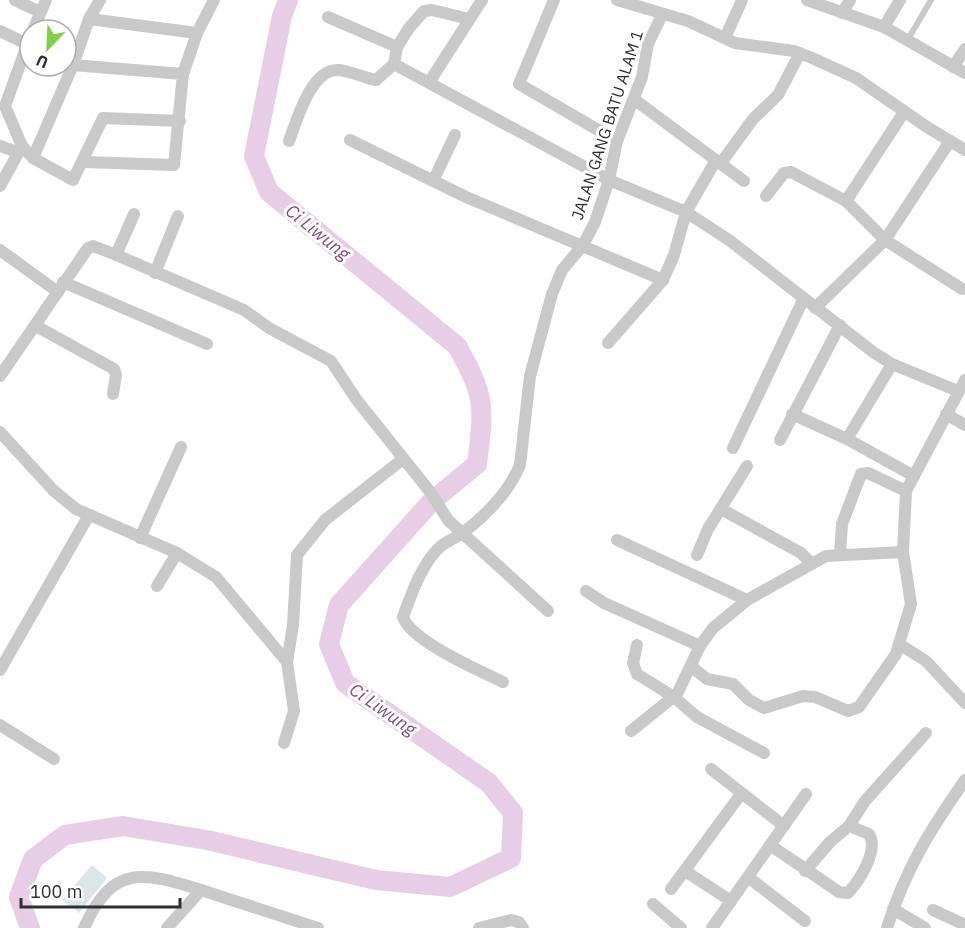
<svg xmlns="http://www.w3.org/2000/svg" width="965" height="928" font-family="'IBM Plex Sans',sans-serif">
  <rect width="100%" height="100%" fill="#fff"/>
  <!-- park -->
  <path fill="#dce6e8" d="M92 865 107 878 79 913 62 900Z"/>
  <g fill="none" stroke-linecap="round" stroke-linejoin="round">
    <!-- river -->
    <path stroke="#e8cde6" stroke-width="20" d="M30 928 19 897 33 859 65 835 123 826 207 840 376 880 450 887 511 858 513 813 489 783 345 683 329 644 339 605 431 502 477 464C484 407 486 397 457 346L269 192 254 156 282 16 288 0"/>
    <!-- lane -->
    <path stroke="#c9c9c9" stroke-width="6" d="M907 41 931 0"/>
    <!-- street -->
    <g stroke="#c9c9c9" stroke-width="12">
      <path d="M15 0 40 12"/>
      <path d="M554 0 519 84 617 141"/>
      <path d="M617 0 688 21 735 43 794 51 812 58 856 78 927 127 965 150"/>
      <path d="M807 0 884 27 965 73"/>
      <path d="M842 13 850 0"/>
      <path d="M328 17 397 47"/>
      <path d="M89 19 197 33 183 74"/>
      <path d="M884 27 900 0"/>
      <path d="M33 30 46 0"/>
      <path d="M0 31 27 44"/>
      <path d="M197 33 214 0"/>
      <path d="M725 38 742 0"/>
      <path d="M394 64 609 180 686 212 729 240 873 352 892 364 958 391"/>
      <path d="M73 65 183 74 174 165 84 162"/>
      <path d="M953 67 965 49"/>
      <path d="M430 81 482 0"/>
      <path d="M635 100 744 181"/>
      <path d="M350 140 466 197 663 280"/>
      <path d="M289 141C297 120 311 69 338 70 351 71 364 78 376 80L394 64 397 47 409 28 424 11 432 10 469 19"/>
      <path d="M0 146 17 152"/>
      <path d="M22 146 5 106 30 37"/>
      <path d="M33 158 73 65 89 19 100 0"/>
      <path d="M721 163 753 119 778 95 800 53"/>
      <path d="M434 179 455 135"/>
      <path d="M0 186 22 146 33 158 73 180 103 118 180 121"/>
      <path d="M766 196 784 173 791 172 846 201 885 240 962 289"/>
      <path d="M846 201 904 112"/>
      <path d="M0 250 58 292"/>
      <path d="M116 255 134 214"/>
      <path d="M155 273 178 216"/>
      <path d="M63 282 207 344"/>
      <path d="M815 308 885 240 950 141"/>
      <path d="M36 326 114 369 116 375 113 394"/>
      <path d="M608 343 663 280 674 255 686 212 716 160"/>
      <path d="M0 376 88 248 93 246 114 254 244 310 269 328 331 361 356 399 431 493 448 520 548 611"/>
      <path d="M792 414 847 439 914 476"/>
      <path d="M946 414 965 425"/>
      <path d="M0 432 54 491 76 509 177 553 216 577 287 662 294 711 284 743"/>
      <path d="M847 439 892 364"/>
      <path d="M780 440 840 325"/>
      <path d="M733 448 803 300"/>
      <path d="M721 509 801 553 811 563"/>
      <path d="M140 538 181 447"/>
      <path d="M617 540 747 600"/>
      <path d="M840 554 842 524 861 474 868 473 906 491"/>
      <path d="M697 555 708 529 747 466"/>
      <path d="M157 586 177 553"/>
      <path d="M586 591 604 603 700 646"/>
      <path d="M899 644 926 661 965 703"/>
      <path d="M637 645 633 663 637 674 674 697 697 717 764 753"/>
      <path d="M287 662 293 625 297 555 325 520 403 459"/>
      <path d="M692 667 707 679 733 684 749 700 764 708 803 696 815 697 848 711 859 707 896 654 911 604 903 552 906 491 965 380"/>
      <path d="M0 670 89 515"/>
      <path d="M503 682C480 671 411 641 403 617 411 595 422 563 440 547 447 541 456 538 464 532 487 514 509 492 520 465L530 376 552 294 562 270 583 245 595 222 609 180 617 141 642 77 648 44 662 15"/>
      <path d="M0 725 54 759"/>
      <path d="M631 731 677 694 700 646 713 628 747 600 826 556 903 552"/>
      <path d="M711 769 784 826"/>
      <path d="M770 845 839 892 848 893C860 880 879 850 869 834L849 826"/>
      <path d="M685 871 731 901"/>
      <path d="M805 871 830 842 849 826 865 801 926 733"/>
      <path d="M748 877 805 921"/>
      <path d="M671 889 741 794"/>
      <path d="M201 890 318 928"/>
      <path d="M653 904 681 928"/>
      <path d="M893 909 925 928"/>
      <path d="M933 910 965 925"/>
      <path d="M84 928C113 863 143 872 201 890L167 928"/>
      <path d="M479 928 511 920 519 922 523 928"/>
      <path d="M712 928 806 794"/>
      <path d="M887 928C905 870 930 830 965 780"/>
    </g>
  </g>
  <g text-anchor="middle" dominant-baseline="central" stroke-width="6" stroke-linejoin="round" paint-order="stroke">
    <!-- street labels -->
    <g font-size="16" fill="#2f2f2f" stroke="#fff">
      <text transform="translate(607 125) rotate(-72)">JALAN GANG BATU ALAM 1</text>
    </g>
    <!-- water labels -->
    <g font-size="18" font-style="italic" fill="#884784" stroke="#fff">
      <text transform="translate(318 232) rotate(39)">Ci Liwung</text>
      <text transform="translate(383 709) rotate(35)">Ci Liwung</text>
    </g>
  </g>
  <!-- north arrow -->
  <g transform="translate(48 48) rotate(203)"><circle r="28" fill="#ffffff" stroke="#acacac" stroke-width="1.5"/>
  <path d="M0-4.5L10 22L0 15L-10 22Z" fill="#7ed147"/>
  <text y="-9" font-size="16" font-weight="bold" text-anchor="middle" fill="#2f2f2f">U</text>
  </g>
  <!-- scale -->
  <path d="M21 898v9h159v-9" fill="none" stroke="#2f2f2f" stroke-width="3"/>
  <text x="30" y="898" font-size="18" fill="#2f2f2f" stroke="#ffffff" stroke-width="4.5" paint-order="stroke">100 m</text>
</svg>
